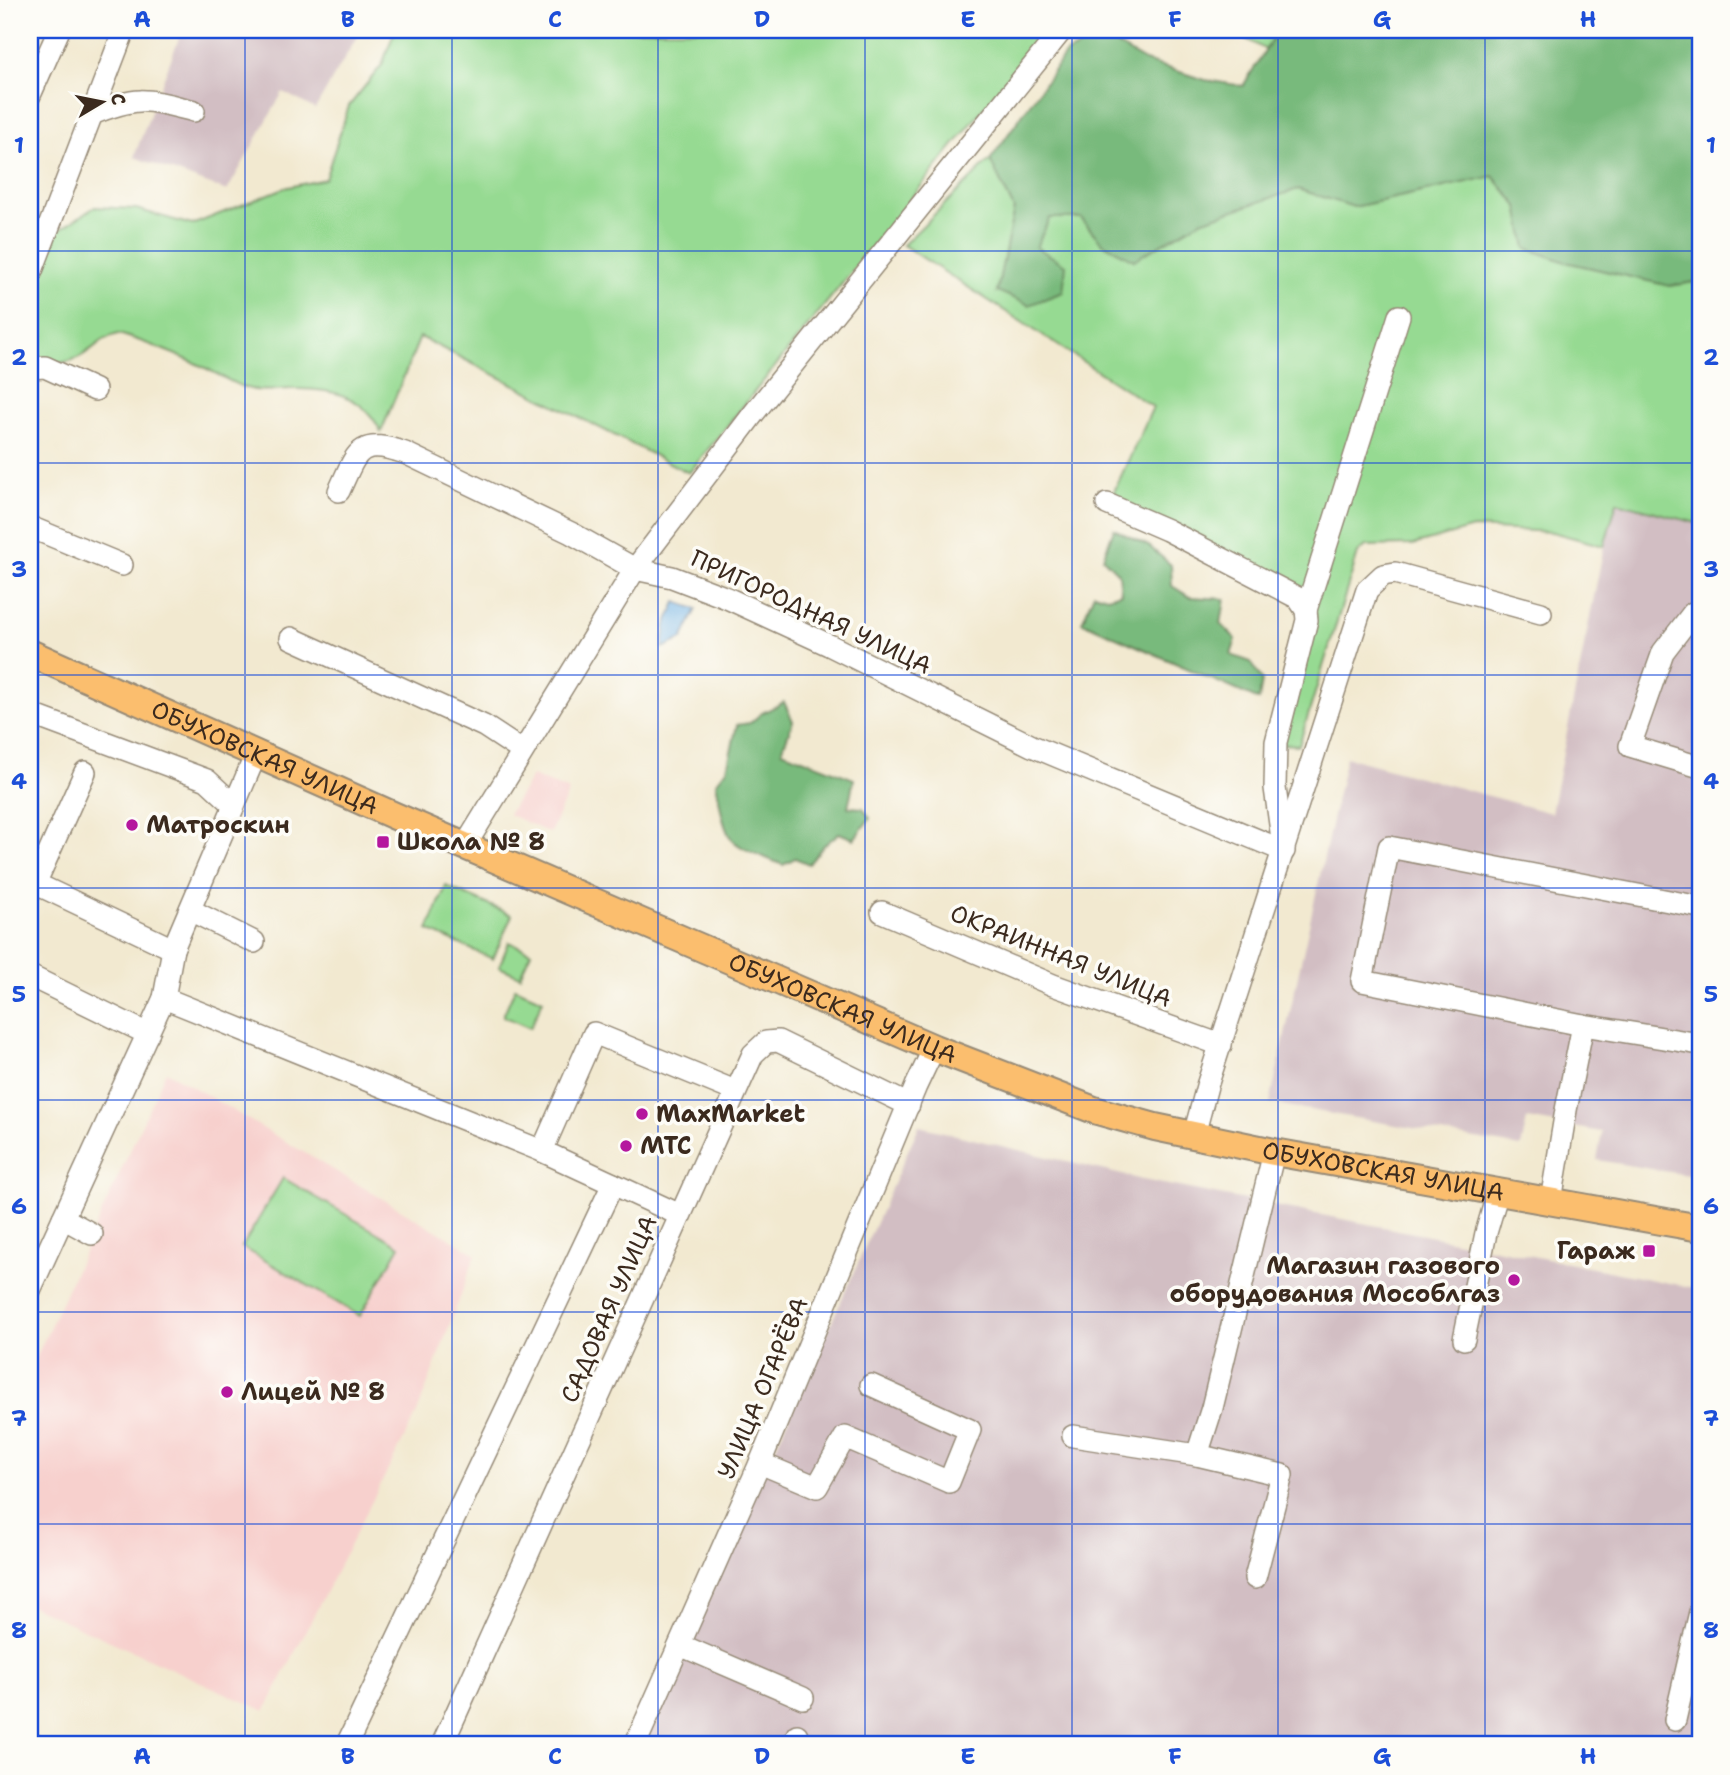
<svg xmlns="http://www.w3.org/2000/svg" width="1730" height="1775" font-family="'Shantell Sans',sans-serif">
  <rect width="100%" height="100%" fill="#fdfcf7"/>
  <filter id="ink" filterUnits="userSpaceOnUse"><feTurbulence type="fractalNoise" baseFrequency=".0143" numOctaves="2"/><feDisplacementMap in="SourceGraphic" scale="14" xChannelSelector="R" yChannelSelector="G"/><feConvolveMatrix kernelMatrix="1 2 1 2 8 2 1 2 1" color-interpolation-filters="sRGB"/></filter>
  <filter id="wash" filterUnits="userSpaceOnUse"><feTurbulence type="fractalNoise" baseFrequency=".00686" numOctaves="4" result="noise"/><feDisplacementMap in="SourceGraphic" scale="28" xChannelSelector="R" yChannelSelector="G"/><feGaussianBlur stdDeviation="1.57" result="paint"/><feColorMatrix in="noise" values="0 0 0 0 0 0 0 0 0 0 0 0 0 0 0 0 0 1.4 0 .05"/><feComposite in="paint" operator="in"/></filter>
  <g filter="url(#wash)">
    <rect width="100%" height="100%" fill="#f2e9d0"/>
    <!-- built -->
    <g fill="#f7d0cd">
      <path d="M532 776 569 791 550 833 508 814Z"/>
      <path d="M166 1071 476 1254 417 1413 265 1711 30 1605V1371Z"/>
    </g>
    <!-- industrial -->
    <g fill="#d2bec3">
      <path d="M182 30H361L315 109 283 92 227 191 134 157Z"/>
      <path d="M1617 502 1700 524V1177L1597 1160 1602 1132 1527 1119 1521 1147 1270 1103 1346 757 1551 813 1604 546Z"/>
      <path d="M919 1126 1143 1180 1700 1289V1745H643Z"/>
    </g>
    <!-- green -->
    <g fill="#96da92" stroke="#688258" stroke-width="2">
      <path d="M395 30H1047L689 473 420 337 381 432C363 394 330 388 291 389 273 390 260 393 243 387 226 380 211 370 195 363 170 352 145 342 119 334 100 337 93 352 75 359 62 365 44 364 30 364V293L56 232 95 207 136 209 192 225 284 188 325 179 349 106 382 65Z"/>
      <path d="M1230 30H1278L1266 50Z"/>
      <path d="M990 160 1014 209 997 291 1036 247 1050 218H1081L1102 243 1134 260 1201 220 1298 189 1354 207 1493 176 1518 206 1526 248 1566 262 1670 286 1700 281V524L1617 502 1604 546 1552 532 1473 528 1413 545 1366 546 1358 553 1299 745 1281 744 1311 610 1110 500 1153 407 903 245Z"/>
      <path d="M446 886 512 915 493 959 428 930Z"/>
      <path d="M509 942 531 952 520 976 499 967Z"/>
      <path d="M515 988 543 1000 530 1028 503 1016Z"/>
      <path d="M283 1178 400 1246 360 1316 242 1247Z"/>
    </g>
    <!-- forest -->
    <g fill="#78ba7c" stroke="#5a724d" stroke-width="2">
      <path d="M1278 30H1700V281L1670 286 1566 262 1526 248 1518 206 1493 176 1354 207 1298 189 1201 221 1134 260 1102 243 1081 218H1050L1036 247 1066 265 1063 292 1029 305 997 291 1014 209 990 160 1066 53 1101 36 1145 61 1205 80 1243 86Z"/>
      <path d="M1114 529 1149 546 1171 565 1172 586 1190 597 1225 599 1221 624 1236 639 1231 655 1251 662 1262 680 1259 700 1082 622 1094 593 1107 597 1121 593 1119 574 1103 558Z"/>
      <path d="M784 702 793 721 782 751 854 779 848 807 863 808 870 818 854 839 839 833 822 847 809 864 795 858 783 865C770 859 737 849 730 837 721 821 720 800 716 783L727 769 737 725 750 723 762 713Z"/>
    </g>
    <!-- water -->
    <path fill="#70b1e4" stroke="#566e81" stroke-width="2" d="M676 602 697 609 682 639 663 648 666 625Z"/>
  </g>
  <g filter="url(#ink)">
    <g fill="none" stroke-linecap="round" stroke-linejoin="round">
      <!-- minor casing -->
      <g stroke="#968a77" stroke-width="24">
        <g id="minor">
          <path d="M30 95 59 30"/>
          <path d="M92 114C138 95 147 99 194 111"/>
          <path d="M30 276 124 30"/>
          <path d="M30 368 45 367 95 390"/>
          <path d="M339 491C357 452 358 437 405 453L571 533 635 569 672 577 727 598 829 645 1032 746 1284 851"/>
          <path d="M1107 504 1167 530 1298 598 1306 610 1307 620 1276 742 1275 788 1283 846"/>
          <path d="M30 527 122 565"/>
          <path d="M1306 610 1399 316"/>
          <path d="M1700 615 1693 613 1663 652 1630 746 1700 767"/>
          <path d="M291 638 484 726 522 751"/>
          <path d="M30 714 207 780 234 805"/>
          <path d="M465 846 635 569 754 413 1062 30"/>
          <path d="M30 881 173 949"/>
          <path d="M35 884 85 772"/>
          <path d="M1700 907 1389 847 1362 981 1583 1025 1700 1044"/>
          <path d="M190 910 254 942"/>
          <path d="M882 912 1053 985 1221 1045"/>
          <path d="M30 976 148 1034"/>
          <path d="M164 998 542 1151 680 1215"/>
          <path d="M1194 1135 1207 1086 1367 590 1383 575 1395 573 1541 613"/>
          <path d="M542 1151 594 1033 735 1091"/>
          <path d="M1551 1201 1566 1110 1583 1025"/>
          <path d="M63 1218 92 1234"/>
          <path d="M30 1290 164 998 173 949 256 754"/>
          <path d="M1464 1339 1486 1233 1498 1192"/>
          <path d="M1073 1436 1197 1455 1212 1408 1274 1152"/>
          <path d="M1197 1455 1282 1475 1255 1578"/>
          <path d="M760 1463 817 1487 845 1437 949 1482 970 1430 871 1385"/>
          <path d="M680 1645 803 1698"/>
          <path d="M1675 1720 1700 1612"/>
          <path d="M30 1743 34 1745"/>
          <path d="M352 1745 349 1740 613 1184"/>
          <path d="M442 1745 753 1054 766 1042 778 1041 909 1105"/>
          <path d="M635 1745 760 1463 916 1086 934 1048"/>
          <path d="M792 1745 797 1735"/>
        </g>
      </g>
      <!-- major casing -->
      <g stroke="#968a77" stroke-width="30">
        <g id="major">
          <path id="s1" d="M30 653 395 816 934 1048 1094 1110 1155 1127 1274 1152 1700 1228"/>
        </g>
      </g>
      <!-- minor -->
      <use href="#minor" stroke="#fff" stroke-width="21"/>
      <!-- major -->
      <use href="#major" stroke="#fbbe6e" stroke-width="26"/>
    </g>
  </g>
  <!-- grid -->
  <path fill="none" stroke="#1d4ed8" stroke-width="2" stroke-opacity="0.55" d="M245 30V1745M452 30V1745M658 30V1745M865 30V1745M1072 30V1745M1278 30V1745M1485 30V1745M30 251H1700M30 463H1700M30 675H1700M30 888H1700M30 1100H1700M30 1312H1700M30 1524H1700"/>
  <!-- markers -->
  <g fill="#b5179e" stroke="#fdfcf7" stroke-width="2.5">
    <circle cx="132" cy="825" r="7"/>
    <rect x="376" y="835" width="14" height="14" rx="3.5"/>
    <circle cx="642" cy="1114" r="7"/>
    <circle cx="626" cy="1146" r="7"/>
    <rect x="1642" y="1244" width="14" height="14" rx="3.5"/>
    <circle cx="1514" cy="1280" r="7"/>
    <circle cx="227" cy="1392" r="7"/>
  </g>
  <g text-anchor="middle" dominant-baseline="central" stroke-width="7" stroke-linejoin="round" paint-order="stroke">
    <!-- street labels -->
    <g font-size="24" fill="#3b2a1e" stroke="#fdfcf7">
      <text transform="translate(811 612) rotate(25)">ПРИГОРОДНАЯ УЛИЦА</text>
      <text stroke="none"><textPath href="#s1" startOffset="257">ОБУХОВСКАЯ УЛИЦА</textPath></text>
      <text transform="translate(1061 956) rotate(22)">ОКРАИННАЯ УЛИЦА</text>
      <text stroke="none"><textPath href="#s1" startOffset="887">ОБУХОВСКАЯ УЛИЦА</textPath></text>
      <text stroke="none"><textPath href="#s1" startOffset="1454">ОБУХОВСКАЯ УЛИЦА</textPath></text>
      <text transform="translate(609 1309) rotate(-66)">САДОВАЯ УЛИЦА</text>
      <text transform="translate(763 1388) rotate(-67)">УЛИЦА ОГАРЁВА</text>
    </g>
    <!-- poi labels -->
    <g font-size="24" font-weight="bold" fill="#3b2a1e" stroke="#fdfcf7" text-anchor="start">
      <text x="146" y="825">Матроскин</text>
      <text x="397" y="842">Школа № 8</text>
      <text x="656" y="1114">MaxMarket</text>
      <text x="640" y="1146">МТС</text>
      <text x="1635" y="1251" text-anchor="end">Гараж</text>
      <text x="1500" y="1266" text-anchor="end">Магазин газового<tspan x="1500" dy="28">оборудования Мособлгаз</tspan></text>
      <text x="241" y="1392">Лицей № 8</text>
    </g>
  </g>
  <!-- margin -->
  <rect width="1730" height="1775" fill="none" stroke="#fdfcf7" stroke-width="77"/>
  <!-- north arrow -->
  <g transform="translate(102 102) rotate(80)" stroke="#fdfcf7" stroke-width="5" paint-order="stroke">
  <path d="M0-5L12 26L0 18L-12 26Z" fill="#3b2a1e"/>
  <text y="-10" font-size="19" font-weight="bold" text-anchor="middle" fill="#3b2a1e">С</text>
  </g>
  <rect x="38" y="38" width="1654" height="1698" fill="none" stroke="#1d4ed8" stroke-width="2.5"/>
  <g font-size="23" text-anchor="middle" font-weight="bold" fill="#1d4ed8">
    <text x="142" y="27">A</text>
    <text x="348" y="27">B</text>
    <text x="555" y="27">C</text>
    <text x="762" y="27">D</text>
    <text x="968" y="27">E</text>
    <text x="1175" y="27">F</text>
    <text x="1382" y="27">G</text>
    <text x="1588" y="27">H</text>
    <text x="19" y="153">1</text>
    <text x="1711" y="153">1</text>
    <text x="19" y="365">2</text>
    <text x="1711" y="365">2</text>
    <text x="19" y="577">3</text>
    <text x="1711" y="577">3</text>
    <text x="19" y="789">4</text>
    <text x="1711" y="789">4</text>
    <text x="19" y="1002">5</text>
    <text x="1711" y="1002">5</text>
    <text x="19" y="1214">6</text>
    <text x="1711" y="1214">6</text>
    <text x="19" y="1426">7</text>
    <text x="1711" y="1426">7</text>
    <text x="19" y="1638">8</text>
    <text x="1711" y="1638">8</text>
    <text x="142" y="1764">A</text>
    <text x="348" y="1764">B</text>
    <text x="555" y="1764">C</text>
    <text x="762" y="1764">D</text>
    <text x="968" y="1764">E</text>
    <text x="1175" y="1764">F</text>
    <text x="1382" y="1764">G</text>
    <text x="1588" y="1764">H</text>
  </g>
</svg>
